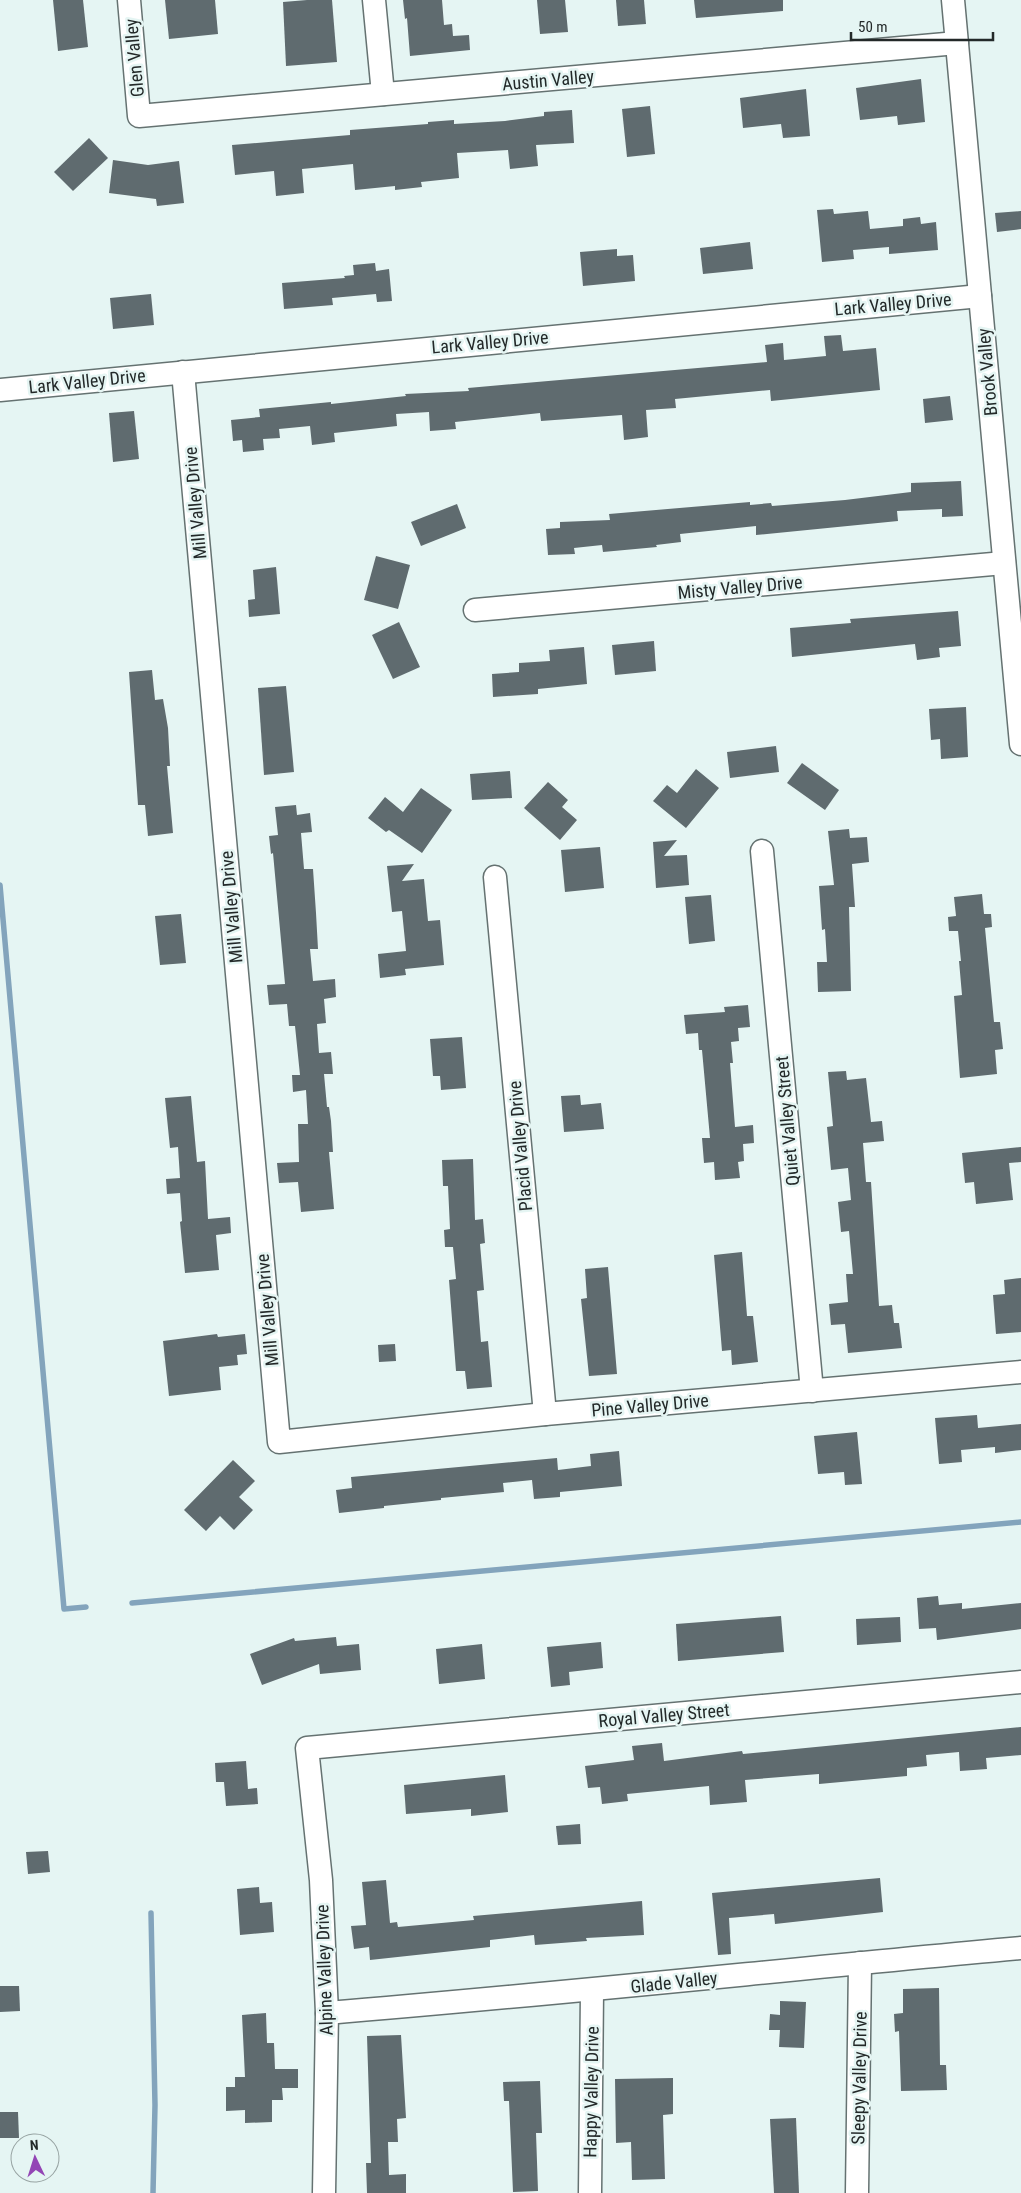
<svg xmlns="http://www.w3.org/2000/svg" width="1021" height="2193" font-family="'Roboto Condensed',sans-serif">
  <rect width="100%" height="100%" fill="#e5f5f3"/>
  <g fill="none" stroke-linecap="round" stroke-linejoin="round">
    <!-- stream -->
    <g stroke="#83a4bc" stroke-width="5.5">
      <path d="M0 885 64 1609 86 1607"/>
      <path d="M132 1603 1021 1522"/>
      <path d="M151 1913 155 2105 153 2193"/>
    </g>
  </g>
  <!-- building -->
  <g fill="#5f6b6f">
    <path d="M53 0H83L88 47 58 51Z"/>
    <path d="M165 0H215L218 34 169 39Z"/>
    <path d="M307 0H332L337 62 286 66 283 2Z"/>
    <path d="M403 0H442L444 25 452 24 453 36 469 35 470 50 410 56 407 18 405 19Z"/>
    <path d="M537 0H565L568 32 540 34Z"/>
    <path d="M616 0H644L646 24 618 26Z"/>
    <path d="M694 0H783V11L696 18Z"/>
    <path d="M921 79 925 122 898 125 897 116 860 120 856 88Z"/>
    <path d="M806 89 810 136 783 138 781 124 743 128 740 98Z"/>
    <path d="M650 106 655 154 627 157 622 109Z"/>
    <path d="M572 110 574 143 536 145 538 166 510 169 508 150 457 153 459 178 421 182 422 187 395 190V186L355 190 353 164 302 169 304 193 276 196 274 171 235 175 232 145 350 135V130L428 124V122L454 120V124L505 121 544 116V112Z"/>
    <path d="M89 138 108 158 73 191 54 172Z"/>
    <path d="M113 160 148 165 179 161 184 203 157 206 156 199 109 193Z"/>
    <path d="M833 209 834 214 868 211 870 229 903 226V219L920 217 921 224 936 222 938 250 889 254V247L853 250 854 259 822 262 817 210Z"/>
    <path d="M1021 211V229L997 232 995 213Z"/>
    <path d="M750 242 753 269 703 274 700 248Z"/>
    <path d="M617 249V256L633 255 635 281 583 286 580 252Z"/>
    <path d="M375 263 376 271 389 269 392 301 377 302 376 294 332 298 333 305 284 309 282 283 345 278 344 276 354 275 353 265Z"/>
    <path d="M151 294 154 325 113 329 110 298Z"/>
    <path d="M841 335 843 351 876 348 880 390 771 401 770 390 675 399 676 408 646 410 648 437 624 440 622 415 541 421 540 413 455 422 456 429 430 431 429 412 396 414 397 426 334 433 335 442 312 445 310 426 279 429 280 438 263 439 264 450 243 452 242 440 233 441 231 420 260 417 259 409 331 402V404L406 396 405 394 469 391 468 388 767 362 765 345 783 343 784 360 826 356 824 336Z"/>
    <path d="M950 396 953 420 925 423 923 399Z"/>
    <path d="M134 411 139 459 113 462 109 413Z"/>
    <path d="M961 481 963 516 942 517V509L897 511 898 521 756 535V526L680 534 681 542 656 545 657 547 603 552 602 545 574 548 575 554 548 555 546 529 560 528V522L610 520 609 514 750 502V505L771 503 772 506 845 500 911 492V483Z"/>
    <path d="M457 504 466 528 421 546 411 522Z"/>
    <path d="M376 556 410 565 398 609 364 600Z"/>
    <path d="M276 567 280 614 249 617 248 600 255 599 253 570Z"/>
    <path d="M958 611 961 646 939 648 940 657 917 660 915 644 792 657 790 628 851 623 850 619Z"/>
    <path d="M399 622 420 667 393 679 372 635Z"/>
    <path d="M654 641 656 671 615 675 612 645Z"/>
    <path d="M584 647 587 684 538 689V694L493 697 492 674 519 672V663L550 661 549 650Z"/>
    <path d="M152 670 155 700 163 699 168 728 170 766H167L173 833 148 836 145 805H138L129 672Z"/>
    <path d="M286 686 294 772 264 775 258 688Z"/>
    <path d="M966 707 968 757 941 759 940 739 931 740 929 709Z"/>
    <path d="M776 746 779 772 730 778 727 752Z"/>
    <path d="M802 763 839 790 825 810 787 783Z"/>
    <path d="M696 769 719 788 686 828 653 801 667 785 677 793Z"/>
    <path d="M510 771 512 798 472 800 470 774Z"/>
    <path d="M548 782 568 800 562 807 577 820 560 840 524 808Z"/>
    <path d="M421 788 452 810 422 853 389 830 386 832 368 818 385 797 403 812Z"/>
    <path d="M296 805 297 815 310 813 312 832 301 833 304 869H313L316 913 318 949H310L313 981 335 979 336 997 324 999 326 1023 317 1024 319 1053 331 1052 333 1074H324L327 1107H329L331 1121 333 1152H329L334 1209 301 1212 298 1182 279 1183 277 1163 299 1162 298 1124H308L306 1090 293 1092 292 1075H300L295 1026H289L287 1004 269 1005 267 985 285 984 273 853 271 854 269 836 278 835 275 807Z"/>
    <path d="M849 829 850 838 867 837 869 862 852 864 855 907H849L851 991 818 992 817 962H827L825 929 822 930 819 886 834 885 828 831Z"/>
    <path d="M677 840 664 856 687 855 689 885 656 888 653 842Z"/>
    <path d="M600 847 604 888 565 892 561 850Z"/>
    <path d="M414 864 402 881 424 879 428 921 440 920 444 965 405 969 406 975 380 978 378 954 406 951 402 911 392 912 387 866Z"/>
    <path d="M982 894 984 914H991L992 927 985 928 994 1022H1000L1003 1049 995 1050 997 1074 960 1078 954 996 962 995 959 961H961L958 931H949L948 917 956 916 954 897Z"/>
    <path d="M711 895 715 941 689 944 685 897Z"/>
    <path d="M181 914 186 963 160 965 155 916Z"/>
    <path d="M748 1005 750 1027 738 1028 739 1041 731 1042 733 1063H730L735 1127 753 1125 754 1143 743 1144 744 1161 738 1162 740 1178 715 1180 714 1162 704 1163 702 1138H710L702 1050H699L698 1033 686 1034 684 1015 725 1012 724 1007Z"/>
    <path d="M462 1037 466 1088 441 1090 440 1076H433L430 1039Z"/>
    <path d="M846 1071 847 1080 866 1078 871 1122 882 1121 884 1141 863 1143 866 1182H871L879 1306 892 1305 894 1323H899L902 1348 848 1353 845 1324 831 1325 829 1304 848 1302 846 1274H853L849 1231 841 1232 838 1202 851 1200 848 1168 831 1170 827 1127 833 1126 828 1072Z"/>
    <path d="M580 1095 581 1105 601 1103 604 1129 564 1132 561 1096Z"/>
    <path d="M191 1096 197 1162 205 1161 208 1219 230 1217 231 1233 216 1235 219 1270 185 1273 180 1222 182 1221 180 1193 167 1194 166 1179 180 1178 178 1147 170 1148 165 1098Z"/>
    <path d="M1021 1147V1162L1009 1163 1013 1200 976 1204 974 1182 965 1183 962 1153Z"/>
    <path d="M473 1159 475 1220 483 1219 485 1243 480 1244 484 1290 477 1291 481 1342 488 1341 492 1387 467 1389 465 1371H456L449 1280 456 1279 453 1247H445L444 1230 450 1229 448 1186H443L442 1160Z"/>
    <path d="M742 1252 747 1316H753L758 1362 732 1365 731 1350 722 1351 714 1255Z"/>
    <path d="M608 1267 617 1374 589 1376 581 1299 587 1298 585 1269Z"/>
    <path d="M1021 1278V1332L996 1334 993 1295 1005 1294 1004 1280Z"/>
    <path d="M217 1334 218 1337 245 1334 247 1354 237 1355 238 1365 219 1367 221 1390 169 1396 163 1341Z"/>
    <path d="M395 1344 396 1361 379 1362 378 1345Z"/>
    <path d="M977 1415 978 1428 1021 1424V1450L995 1453V1447L961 1450 962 1462 939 1464 935 1418Z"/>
    <path d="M857 1432 862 1484 845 1485 844 1472 818 1474 814 1436Z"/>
    <path d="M619 1451 622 1486 560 1492V1497L534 1499 532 1480 503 1483 504 1492 441 1498V1500L384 1506V1508L339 1513 336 1490 352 1488 351 1477 557 1458 558 1470 591 1466 590 1454Z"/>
    <path d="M233 1460 255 1481 239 1497 253 1510 234 1530 220 1516 206 1531 184 1510Z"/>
    <path d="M938 1596 939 1605 962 1603V1609L1021 1603V1629L937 1640 936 1628 919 1629 917 1598Z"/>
    <path d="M781 1616 784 1652 678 1661 676 1624Z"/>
    <path d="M900 1617 901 1642 857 1645 856 1619Z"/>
    <path d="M336 1637 337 1646 359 1644 361 1670 320 1674 319 1664 262 1685 250 1654 294 1638 295 1641Z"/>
    <path d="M601 1642 603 1668 569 1672 570 1685 551 1687 547 1647Z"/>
    <path d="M482 1644 485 1679 439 1684 436 1649Z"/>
    <path d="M1021 1727V1755L986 1758 987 1769 960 1771 959 1752 926 1755 927 1766 907 1768V1776L819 1784V1774L745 1780 747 1802 710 1805 709 1786 627 1794 628 1801 602 1804 600 1787 588 1788 585 1766 634 1760 632 1746 662 1743 664 1761 742 1751 743 1754Z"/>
    <path d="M246 1761 248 1789 257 1788 258 1804 226 1806 224 1782H216L215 1763Z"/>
    <path d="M505 1775 508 1812 471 1816V1809L406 1814 404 1785Z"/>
    <path d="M580 1824 581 1844 558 1845 556 1826Z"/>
    <path d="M48 1851 50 1872 28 1874 26 1852Z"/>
    <path d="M880 1878 883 1912 775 1924 774 1914 729 1918 731 1954 718 1955 712 1893Z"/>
    <path d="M386 1880 390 1923 397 1922 398 1927 474 1920 473 1916 642 1901 644 1935 586 1938 587 1941 535 1945 534 1935 490 1940V1947L370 1960 369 1947 354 1949 351 1926 366 1925 362 1882Z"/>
    <path d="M259 1887 260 1903 272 1902 274 1932 240 1935 237 1889Z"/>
    <path d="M0 1986H19L20 2011 0 2012Z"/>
    <path d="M939 1988 940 2065H946L947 2090 901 2091 899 2031 895 2032 894 2014 903 2013V1989Z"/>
    <path d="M780 2001 806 2002 804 2048 779 2047 780 2030H769L770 2014 780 2015Z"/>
    <path d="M266 2013 267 2043H274L275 2069H298V2088H282L283 2100H272V2122L245 2123V2110L226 2111V2087H235V2077H245L242 2015Z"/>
    <path d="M401 2035 406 2118 397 2119 398 2142H388L389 2175 406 2174V2193H367L366 2163H371L367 2036Z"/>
    <path d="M673 2078V2114L663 2115 665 2179 632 2180 631 2142 616 2143 615 2079Z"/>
    <path d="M540 2081 542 2133H536L538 2191 513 2192 509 2101H504L503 2082Z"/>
    <path d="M0 2112H18L19 2138H0Z"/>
    <path d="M796 2118 799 2193H774L770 2119Z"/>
  </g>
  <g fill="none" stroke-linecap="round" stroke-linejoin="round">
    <!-- minor casing -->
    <g stroke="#657271" stroke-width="25">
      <g id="minor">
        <path d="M129 0 139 116 957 43"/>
        <path d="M374 0 383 94"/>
        <path d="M953 0 1021 744"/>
        <path d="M183 372 279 1442 545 1414 1021 1372"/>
        <path d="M0 390 980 296"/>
        <path d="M475 610 1004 563"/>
        <path d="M762 851 812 1391"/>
        <path d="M495 877 545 1414"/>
        <path d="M327 2013C559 1994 790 1969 1021 1948"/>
        <path d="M324 2193 327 2013 321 1880 307 1748 1021 1682"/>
        <path d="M590 2193 592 1991"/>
        <path d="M857 2193 860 1963"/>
      </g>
    </g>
    <!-- minor -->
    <use href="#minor" stroke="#fff" stroke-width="22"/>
  </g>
  <g text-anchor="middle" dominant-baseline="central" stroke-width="5" stroke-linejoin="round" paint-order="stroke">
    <!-- street labels -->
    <g font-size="18" fill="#232929" stroke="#e5f5f3">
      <text transform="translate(134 58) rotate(-95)">Glen Valley</text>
      <text transform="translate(548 80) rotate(-5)">Austin Valley</text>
      <text transform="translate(893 304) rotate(-5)">Lark Valley Drive</text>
      <text transform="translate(490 342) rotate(-5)">Lark Valley Drive</text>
      <text transform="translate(987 372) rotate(-95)">Brook Valley</text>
      <text transform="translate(87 381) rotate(-6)">Lark Valley Drive</text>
      <text transform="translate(195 503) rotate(-95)">Mill Valley Drive</text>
      <text transform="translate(740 587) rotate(-5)">Misty Valley Drive</text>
      <text transform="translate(231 907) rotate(-95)">Mill Valley Drive</text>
      <text transform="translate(787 1121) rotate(-95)">Quiet Valley Street</text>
      <text transform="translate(520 1146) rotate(-95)">Placid Valley Drive</text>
      <text transform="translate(267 1310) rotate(-95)">Mill Valley Drive</text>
      <text transform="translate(650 1405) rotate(-5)">Pine Valley Drive</text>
      <text transform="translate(664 1715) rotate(-5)">Royal Valley Street</text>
      <text transform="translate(324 1970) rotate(-92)">Alpine Valley Drive</text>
      <text transform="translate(674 1982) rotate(-6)">Glade Valley</text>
      <text transform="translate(859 2078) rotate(-89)">Sleepy Valley Drive</text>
      <text transform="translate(591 2092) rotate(-89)">Happy Valley Drive</text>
    </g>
  </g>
  <!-- north arrow -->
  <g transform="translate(35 2158) rotate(356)"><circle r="24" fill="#e5f5f3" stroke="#97a3a2"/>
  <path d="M0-4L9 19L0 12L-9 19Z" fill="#9345b5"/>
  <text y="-8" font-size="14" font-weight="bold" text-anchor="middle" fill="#232929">N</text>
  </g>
  <!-- scale -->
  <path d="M851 32v8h142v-8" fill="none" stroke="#232929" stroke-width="2.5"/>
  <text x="858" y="32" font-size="15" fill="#232929" stroke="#e5f5f3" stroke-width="4" paint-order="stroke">50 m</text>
</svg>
